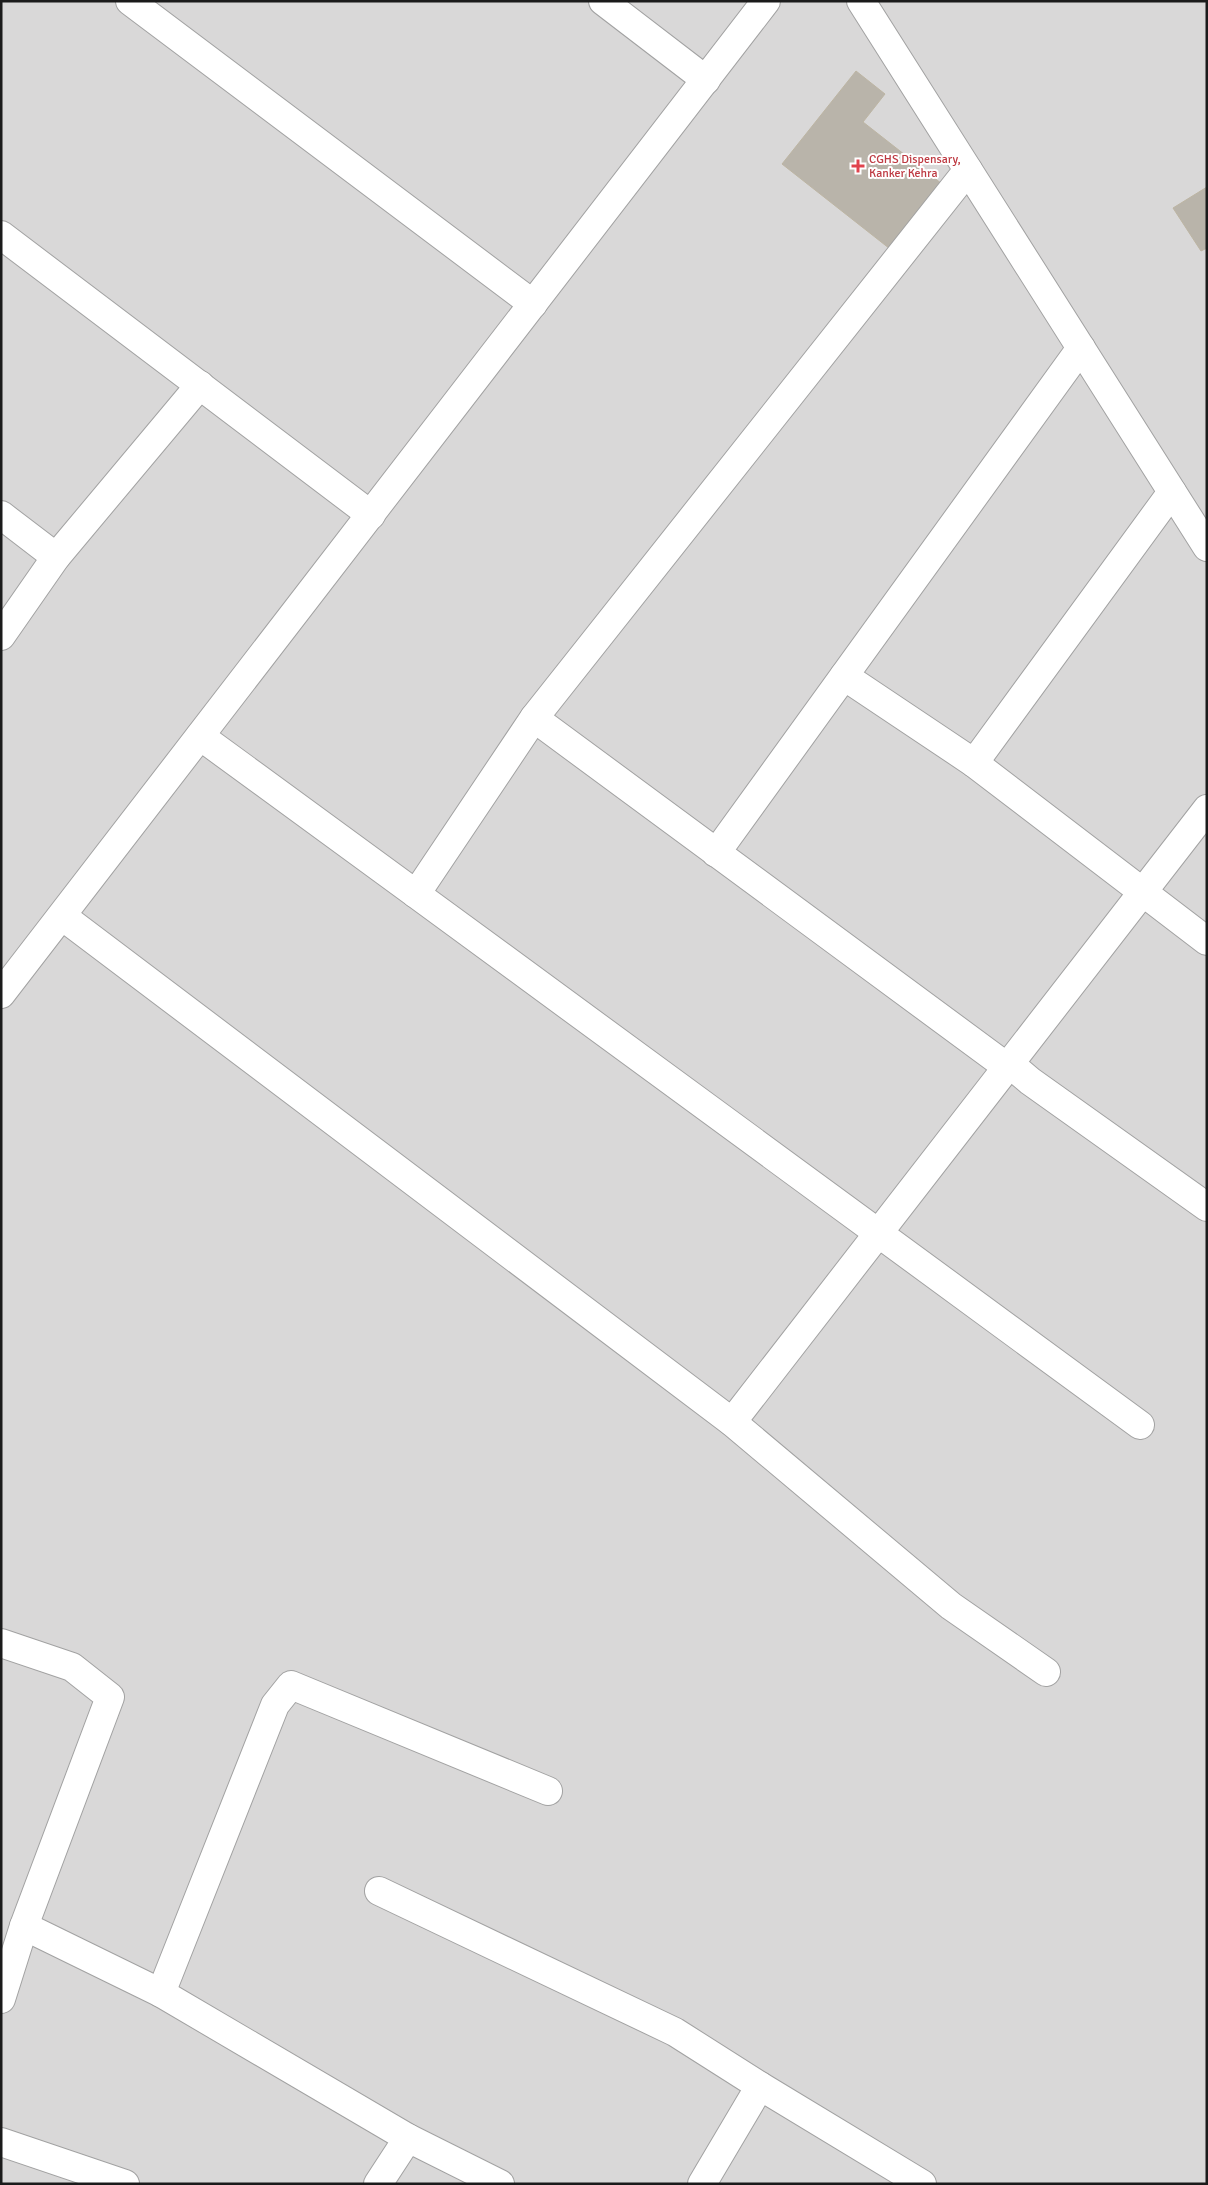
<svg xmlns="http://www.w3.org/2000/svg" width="1208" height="2185" font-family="Signika,sans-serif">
  <rect width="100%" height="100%" fill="#ecebe0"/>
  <!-- residential -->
  <rect fill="#d9d8d8" x="1" y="1" width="1206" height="2183"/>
  <!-- building -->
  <g fill="#b9b4aa" stroke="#bdb5a3">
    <path d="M856 71 885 94 863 122 951 191 899 256 782 164Z"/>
    <path d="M1207 187V248L1201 251 1173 208Z"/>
  </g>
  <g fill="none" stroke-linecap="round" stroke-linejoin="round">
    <!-- minor casing -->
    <g stroke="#a2a2a2" stroke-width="30">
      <g id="minor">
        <path d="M130 1 533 304"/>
        <path d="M603 1 706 80"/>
        <path d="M861 1 1207 547"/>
        <path d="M968 170 534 718 1007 1067"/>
        <path d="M1 235 371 515"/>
        <path d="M1 515 56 557"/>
        <path d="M1 636 56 557 200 385"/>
        <path d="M844 676 974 763 1172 492"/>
        <path d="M200 736 416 894 534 718"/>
        <path d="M974 763 1207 941"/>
        <path d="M716 853 1081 348"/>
        <path d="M416 894 1140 1425"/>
        <path d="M62 916 732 1422 951 1606 1046 1672"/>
        <path d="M1 994 766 1"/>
        <path d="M1010 1064 1030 1081 1207 1207"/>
        <path d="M732 1422 1207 809"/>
        <path d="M1 1643 72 1667 110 1697 24 1926 1 1999"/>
        <path d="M379 1891 675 2032 760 2086 922 2184"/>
        <path d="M24 1926 161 1993 408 2138 500 2184"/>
        <path d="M161 1993 275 1705 291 1685 548 1791"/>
        <path d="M1 2142 125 2184"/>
        <path d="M378 2184 408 2138"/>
        <path d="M702 2184 760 2086"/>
      </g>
    </g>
    <!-- minor -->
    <use href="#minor" stroke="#fff" stroke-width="28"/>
  </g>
  <!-- markers -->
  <path fill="#e0444e" stroke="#fff" stroke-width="2" d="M855.5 158.5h5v5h5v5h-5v5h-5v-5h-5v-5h5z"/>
  <g text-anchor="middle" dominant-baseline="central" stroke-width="4" stroke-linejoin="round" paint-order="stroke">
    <!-- health labels -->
    <g font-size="12" fill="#be3a42" stroke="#fff" text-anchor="start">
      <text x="869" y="159">CGHS Dispensary,<tspan x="869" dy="14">Kanker Kehra</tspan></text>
    </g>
  </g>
  <!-- border -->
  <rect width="1208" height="2185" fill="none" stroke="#1b1b1b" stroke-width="5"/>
</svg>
